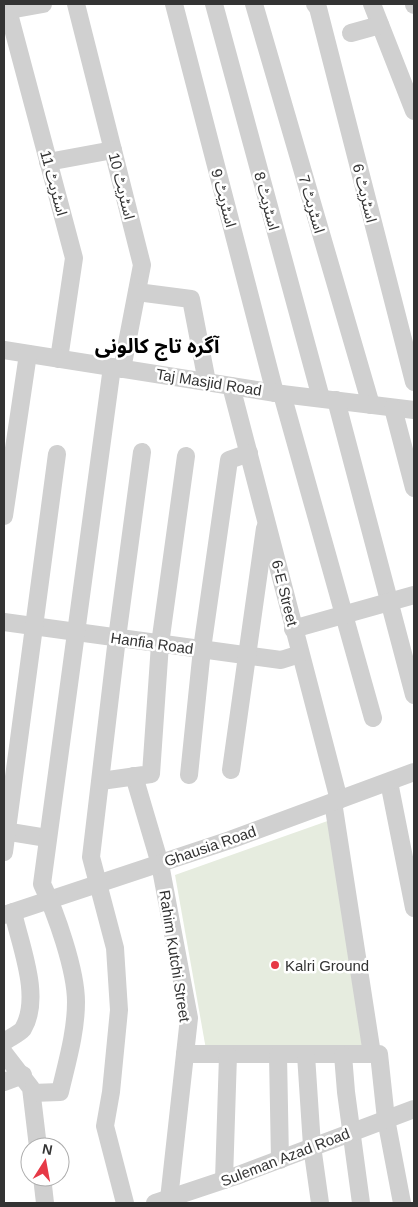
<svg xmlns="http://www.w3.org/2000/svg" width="418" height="1207" font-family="Arial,'Noto Sans Arabic',sans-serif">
  <rect width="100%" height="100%" fill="#fff"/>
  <!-- green -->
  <path fill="#e6ecdf" d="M336 818 373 1055H207L175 875Z"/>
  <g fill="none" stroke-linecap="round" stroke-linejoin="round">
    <!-- minor -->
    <g stroke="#d0d0d0" stroke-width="18">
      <path d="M76 4 142 265 122 369"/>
      <path d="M174 4 275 393"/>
      <path d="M214 4 321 398"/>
      <path d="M254 4 371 405"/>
      <path d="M315 4 318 8 414 382"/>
      <path d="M372 4 414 111"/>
      <path d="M414 4V5"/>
      <path d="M8 10 74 258 59 359"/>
      <path d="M4 11 43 4"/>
      <path d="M351 33 380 25"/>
      <path d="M48 162 113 150"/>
      <path d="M137 292 191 299 207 382"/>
      <path d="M4 350 282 394 414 410"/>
      <path d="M231 386 339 800"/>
      <path d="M282 394 373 718"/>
      <path d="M336 400 414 695"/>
      <path d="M393 408 414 488"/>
      <path d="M4 516 28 354"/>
      <path d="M4 622 281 660 300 654"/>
      <path d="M293 629 414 595"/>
      <path d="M231 770 265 528"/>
      <path d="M189 775 202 649 229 460 249 453"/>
      <path d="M134 776 160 864 189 1018 169 1199"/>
      <path d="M101 781 151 774 160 644 186 456"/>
      <path d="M389 782 414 908"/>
      <path d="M333 802 372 1054"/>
      <path d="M4 831 47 838"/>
      <path d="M4 852 57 454"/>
      <path d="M4 915 230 840 414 772"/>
      <path d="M4 1042C9 1038 19 1034 23 1029 42 997 20 945 13 912"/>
      <path d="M4 1053 31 1088 38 1147"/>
      <path d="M185 1054H379L386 1119 402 1203"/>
      <path d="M278 1055 280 1160"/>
      <path d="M306 1055 312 1146 320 1203"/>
      <path d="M343 1055 346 1092 361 1203"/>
      <path d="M4 1082 23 1075"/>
      <path d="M32 1093 60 1092C67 1062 76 1032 76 1002 76 970 56 913 42 884L112 367"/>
      <path d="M42 1177 45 1203"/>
      <path d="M224 1180 228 1055"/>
      <path d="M125 1203 105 1126 111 1092 119 1010 115 948 91 857 117 638 142 452"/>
      <path d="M155 1203 236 1176 414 1109"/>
    </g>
  </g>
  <!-- markers -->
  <circle fill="#e63946" stroke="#fff" stroke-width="2" cx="275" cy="965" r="5"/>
  <g text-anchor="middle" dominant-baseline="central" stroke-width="5" stroke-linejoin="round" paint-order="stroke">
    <!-- street labels -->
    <g font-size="15" fill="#333" stroke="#fff">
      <text transform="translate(54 183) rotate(75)">اسٹریٹ 11</text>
      <text transform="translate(122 186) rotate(76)">اسٹریٹ 10</text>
      <text transform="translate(365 193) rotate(76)">اسٹریٹ 6</text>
      <text transform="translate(224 198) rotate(75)">اسٹریٹ 9</text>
      <text transform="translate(267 201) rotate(75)">اسٹریٹ 8</text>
      <text transform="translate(312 204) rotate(74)">اسٹریٹ 7</text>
      <text transform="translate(209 382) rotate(9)">Taj Masjid Road</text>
      <text transform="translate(285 593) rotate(76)">6-E Street</text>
      <text transform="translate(152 643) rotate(8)">Hanfia Road</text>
      <text transform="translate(210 846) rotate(-19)">Ghausia Road</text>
      <text transform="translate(175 956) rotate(81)">Rahim Kutchi Street</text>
      <text transform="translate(285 1157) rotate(-21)">Suleman Azad Road</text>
    </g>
    <!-- poi labels -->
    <g font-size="15" fill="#333" stroke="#fff" text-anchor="start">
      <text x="285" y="965">Kalri Ground</text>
    </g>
    <!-- district labels -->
    <g font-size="20" font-weight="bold" fill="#000" stroke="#fff">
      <text x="157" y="346">آگرہ تاج کالونی</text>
    </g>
  </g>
  <!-- border -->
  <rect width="418" height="1207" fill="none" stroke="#333333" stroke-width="10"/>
  <!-- north arrow -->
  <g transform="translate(45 1162) rotate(11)"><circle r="24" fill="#ffffff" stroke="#adadad"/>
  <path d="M0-4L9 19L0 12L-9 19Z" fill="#e63946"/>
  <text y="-8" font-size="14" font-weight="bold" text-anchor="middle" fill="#333333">N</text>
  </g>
</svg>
